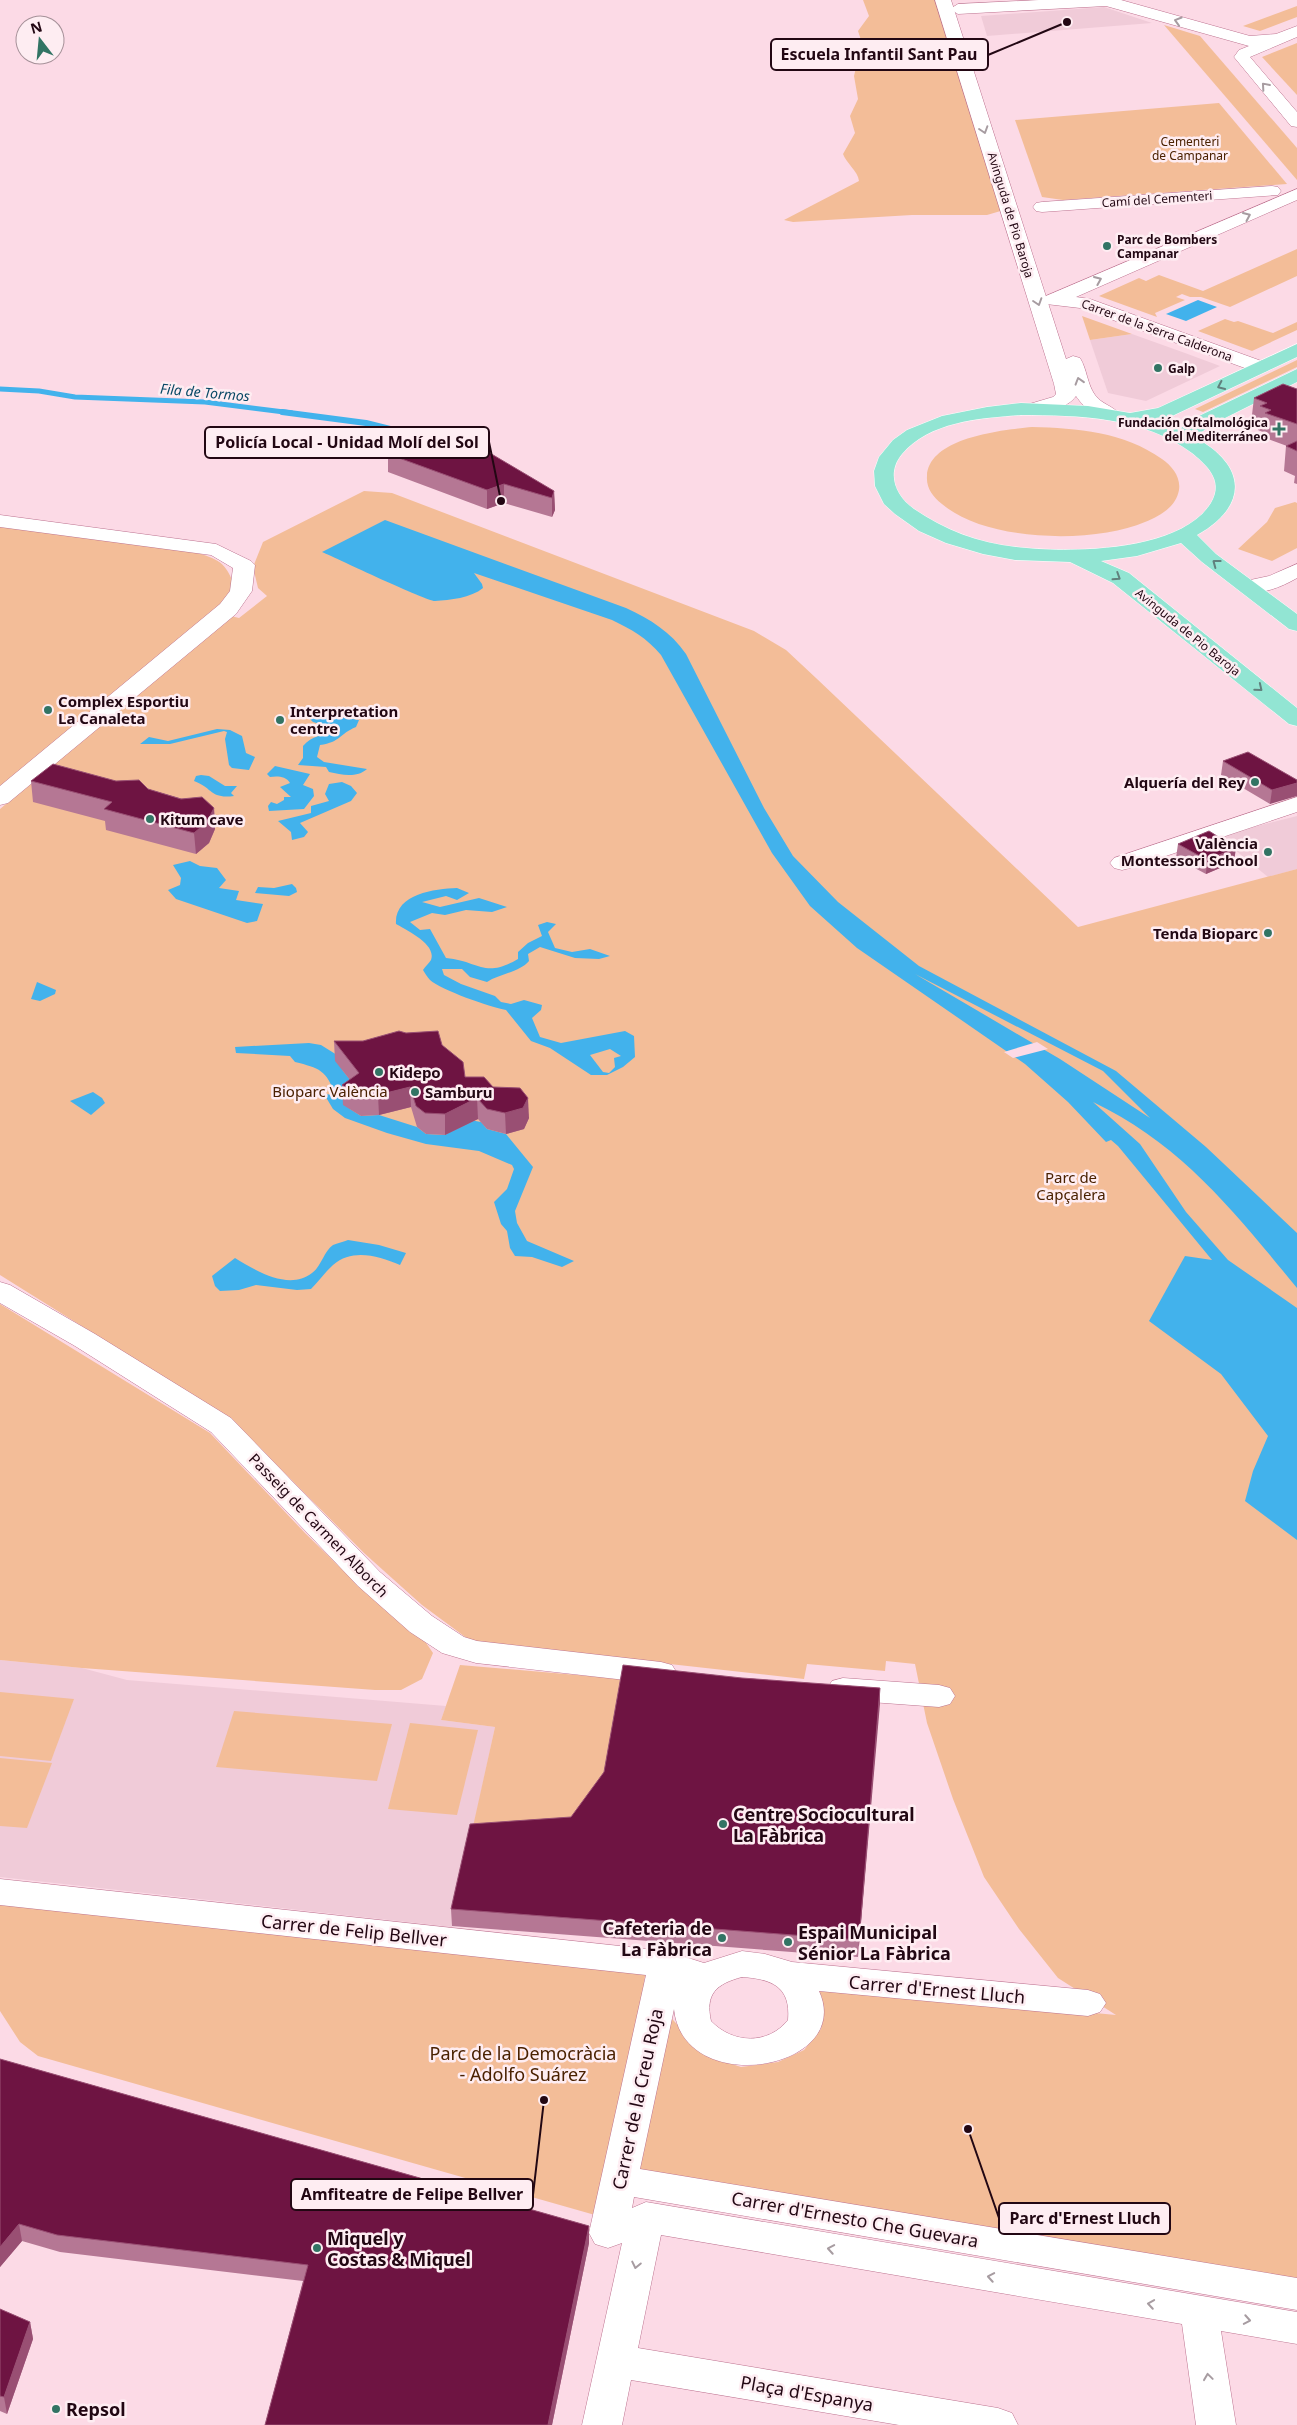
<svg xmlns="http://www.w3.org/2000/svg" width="1297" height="2425" font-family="'Noto Sans',sans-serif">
  <rect width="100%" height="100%" fill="#fcdae6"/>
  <!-- built -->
  <g fill="#f0cbd8">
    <path d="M1104 7 1152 23 987 36 981 16Z"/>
    <path d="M1132 334 1185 353 1220 366 1146 401 1108 393 1090 340Z"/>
    <path d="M1297 816V869L1268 877 1218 836Z"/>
    <path d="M0 1660 82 1668 127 1680 446 1706 441 1720 495 1727 452 1927 0 1877Z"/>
  </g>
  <!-- green -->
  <g fill="#f3bd98">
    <path d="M863 0H936L1004 210 987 215H912L793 222 784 220 859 181C858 171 846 163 843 154L855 133 850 116 858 99 854 76 862 43 858 31 869 16Z"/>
    <path d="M1297 6V17L1260 31 1243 26Z"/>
    <path d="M1164 25 1200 36 1297 148V180Z"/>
    <path d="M1297 43V95L1262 57Z"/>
    <path d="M1219 103 1287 184 1063 200 1042 197 1015 120Z"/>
    <path d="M1297 249V276L1230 307 1201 297H1190L1182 294 1176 297 1185 300 1155 313 1157 317 1099 296 1139 278 1146 281 1159 275 1203 291Z"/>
    <path d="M1082 316 1132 334 1090 340Z"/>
    <path d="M1225 319 1234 322 1238 321 1273 333 1297 322V330L1252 351 1198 331Z"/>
    <path d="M1297 360V367L1203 412 1195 409Z"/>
    <path d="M1032 427C1077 428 1124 432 1162 459 1172 466 1181 477 1179 490 1176 507 1160 516 1145 522 1094 544 986 542 942 504 933 497 926 488 927 476 929 437 1004 430 1032 427Z"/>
    <path d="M364 491 392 493 754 631 786 650 816 678 1078 927 1297 869V2286L631 2173 664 2010 705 2055 741 2067 778 2062 804 2050 821 2029 824 2007 814 1986 1116 2015 1058 1978 1019 1929 984 1877 953 1799 927 1723 915 1664 886 1661 885 1671 807 1664 804 1679 472 1642 422 1605 364 1553 232 1420 0 1275V809L231 616 239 618 267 596 258 588 253 567 263 542Z"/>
    <path d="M1295 502 1297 503V548L1272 561 1238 549 1267 522 1275 508Z"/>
    <path d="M0 526 196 552C217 560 224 560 233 582L228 596 213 613 0 790Z"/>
    <path d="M0 1304 210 1433 305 1533 362 1589 420 1634 433 1653 422 1679 401 1690H375L82 1668 0 1660Z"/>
    <path d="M460 1665 623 1679 604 1788 571 1833 470 1840 495 1727 441 1720Z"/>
    <path d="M0 1692 74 1699 51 1761 0 1756Z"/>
    <path d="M234 1711 392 1724 377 1781 216 1767Z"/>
    <path d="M410 1723 478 1730 457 1815 388 1809Z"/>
    <path d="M0 1758 52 1763 27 1828 0 1826Z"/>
    <path d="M0 1903 646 1970 644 1983 648 1986 602 2217 38 2056 20 2042 0 2011Z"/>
  </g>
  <!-- water -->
  <g fill="#42b2ec" fill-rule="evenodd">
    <path d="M1198 300 1217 307 1186 321 1166 314Z"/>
    <path d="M385 520 626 608C650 619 671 632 686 654L764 808 793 856 838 902 919 966 1116 1071 1206 1147 1297 1233V1288C1236 1214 1183 1145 1093 1102L1140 1144 1186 1212 1228 1260 1297 1308V1540L1245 1501 1253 1471 1268 1436 1221 1374 1149 1321 1185 1256 1212 1260 1118 1146 1111 1140 1106 1142 1068 1102 1025 1064 857 948 810 906 772 853 661 655C647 638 631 629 612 620L474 573 482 584 483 588C471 598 450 600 435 601 426 601 338 559 322 552ZM915 974 1103 1071 1150 1118 1060 1059Z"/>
    <path d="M321 714 359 720 356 727C339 734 341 742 320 745L317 757 324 762 367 769C357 778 342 775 329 772L326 767 298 765 303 758V746C312 735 323 737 335 728L313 722 310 719 314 715Z"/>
    <path d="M217 729 230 730 242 736 246 753 255 757 249 770 232 768 229 765 225 739 227 732 224 731 170 744H140L149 737 168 741Z"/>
    <path d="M275 766 310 774 303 785 313 789 314 796 304 809 269 811 268 806 271 802 277 804 284 800V797H291L280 787 290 783C286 776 277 776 270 777L267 774Z"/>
    <path d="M201 775 209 776 225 786H237L231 793 234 796C210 799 213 788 194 781L196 776Z"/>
    <path d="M342 782 351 786 357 793 351 801 300 823 308 832 304 837 292 840 291 832 278 821 311 813V806L329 801 325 794 329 784Z"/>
    <path d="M190 861 200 866 217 868 226 880 219 888 239 891 236 900 263 904 257 921 247 923 176 899 168 890 180 885 181 878 173 865Z"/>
    <path d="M292 884 296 888 297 892 289 896 255 893 258 887 274 888Z"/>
    <path d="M457 888 469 893 457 900 446 896 422 902 440 907 479 898 507 907 492 912 466 910 445 915 432 913 410 922 420 930 430 929 446 958C479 961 484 979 518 959V952L528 943 542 936 538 925 547 922 556 924 548 932 555 948 572 952 590 949 610 956 599 959 575 958 540 947 528 954 529 961C520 972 499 974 487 982L470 977 462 969H442L444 975 461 984 495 996 501 1002 511 1004 524 1000 542 1005 541 1010 532 1018 540 1037 561 1043 625 1031 634 1036 635 1057 623 1067 607 1075H591L550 1048 531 1041 506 1010C490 1007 441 990 430 980 427 977 425 973 423 970 425 967 429 963 431 960 437 944 406 930 396 924 394 894 434 889 457 888ZM610 1049 621 1056 614 1058 615 1067 609 1073 603 1072 590 1055Z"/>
    <path d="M37 982 56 990 55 994 40 1001 31 999Z"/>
    <path d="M309 1043 321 1045 337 1055 343 1071 361 1093 350 1109 361 1116 379 1115 417 1127 426 1134 445 1135 470 1120 481 1122 487 1129 506 1134 533 1167 515 1211 517 1223 527 1241 574 1261 562 1267 532 1257 515 1256 510 1248 507 1231 501 1224 494 1202 507 1189 514 1169 512 1165 479 1151 426 1144 387 1133 345 1118 333 1109 324 1094 335 1095C327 1070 319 1068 295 1062L290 1056 236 1053 235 1047Z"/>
    <path d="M93 1092 102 1098 105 1103 91 1115 70 1101Z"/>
    <path d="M348 1240 379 1245 406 1253 400 1265C378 1256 353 1248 333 1265 325 1272 319 1281 311 1289L297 1290 256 1285 239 1290 220 1291 215 1286 212 1276 235 1258C256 1271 289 1291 312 1273 321 1267 324 1251 333 1245 337 1243 344 1242 348 1240Z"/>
  </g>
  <!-- pier -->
  <path fill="#fcdae6" d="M1037 1042 1048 1049 1013 1058 1004 1052Z"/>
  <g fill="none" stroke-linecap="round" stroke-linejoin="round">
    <!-- stream-far1 -->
    <path stroke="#42b2ec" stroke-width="5" d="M0 389 39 391 75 397 205 402 292 413"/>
    <!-- stream -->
    <path stroke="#42b2ec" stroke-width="6" d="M282 412 366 423 406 433"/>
    <!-- street casing -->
    <g stroke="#bd7390" stroke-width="1">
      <g id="street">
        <path d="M1039 0H1121L1250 36 1276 34 1297 26V37L1250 57 1297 112V127L1291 126 1234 57 1239 50 1249 46 1106 6 958 14 950 9 958 4Z"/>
        <path d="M1272 186 1278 187 1281 191 1278 195 1042 212 1036 211 1033 207 1036 203 1042 202Z"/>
        <path d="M1297 189V200L1076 297 1090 299 1267 363 1270 367 1267 371H1253L1080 308 1046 304 1044 300 1046 296Z"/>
        <path d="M0 515 216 544 251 561 255 565 252 591 236 614 8 803 0 805V786L220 604 230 591 233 568 211 555 0 527Z"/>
        <path d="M1297 564V578C1282 587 1259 596 1241 592L1238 587 1241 582 1269 576Z"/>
        <path d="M1297 797V812L1130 868 1122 870 1114 868 1110 863 1114 858Z"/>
        <path d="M0 1282 10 1285 95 1334 231 1418 380 1572 432 1616 464 1637 477 1641 661 1662 672 1665 677 1673 672 1681 661 1684 476 1663 442 1653 410 1632 358 1586 211 1432 75 1346 0 1303Z"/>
        <path d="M843 1678 939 1685 950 1688 955 1696 950 1704 939 1707 843 1700 832 1697 827 1689 832 1681Z"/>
        <path d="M0 1879 666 1951 704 1963 742 1951 765 1954 792 1962 1088 1990 1100 1994 1106 2003 1100 2012 1088 2016 819 1991C855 2070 683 2100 674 2009L640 2169 1297 2278V2310L634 2197 632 2208 646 2202 1297 2312V2344L1221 2331 1236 2425H1196L1182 2324 661 2235 638 2348 998 2408 1012 2413 1018 2425H899L631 2380 622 2425H582L622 2243 608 2248 595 2244 589 2233 646 1975 0 1905ZM742 1977C771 1979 791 1986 788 2020 768 2045 733 2044 711 2021 705 1994 716 1984 742 1977Z"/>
      </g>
    </g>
    <!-- secondary casing -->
    <g stroke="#bd7390" stroke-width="1">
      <path id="secondary" d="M935 0H951L1066 359 1073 356 1080 358C1087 369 1087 384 1095 395 1101 404 1114 406 1120 415L1117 419C1100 423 1085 409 1076 396 1068 408 1040 417 1026 413L1023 409 1026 405 1053 397 1056 394 1054 384Z"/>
    </g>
    <!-- primary casing -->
    <g stroke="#fff" stroke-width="1">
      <path id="primary" d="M1297 344V357L1170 417 1155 420 1179 429 1201 415 1297 369V382L1215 423 1194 437C1247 465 1249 506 1197 535L1216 554 1297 614V631L1289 629 1202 562 1181 543 1137 556 1101 561 1129 573 1297 708V726L1289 724 1113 583 1070 562 1015 560 983 554 946 543 919 531 895 514 884 504 875 486 874 471 879 457 893 440 907 430 942 416 987 407 1021 403 1088 406 1130 413 1158 408ZM1021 415C1078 415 1145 417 1192 453 1208 466 1224 481 1211 503 1180 553 1067 553 1016 547 978 543 945 530 914 509 895 496 886 473 902 454 930 421 981 418 1021 415Z"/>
    </g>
    <!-- street -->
    <use href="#street" fill="#fff" fill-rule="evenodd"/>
    <!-- secondary -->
    <use href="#secondary" fill="#fff" fill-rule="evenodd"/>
    <!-- primary -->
    <use href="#primary" fill="#92e5d3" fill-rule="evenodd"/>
  </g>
  <!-- wall -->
  <g fill="#b57794">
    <path d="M1297 389V484L1294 483 1295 476 1284 471 1286 446H1287L1263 437V432L1258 430V425L1251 423 1254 398Z"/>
    <path d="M388 454 554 491 555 510 552 517 504 503 487 509 388 472Z"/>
    <path d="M1223 761 1297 780 1270 804 1221 775Z"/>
    <path d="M31 781 148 789 214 808 215 829 209 843 196 854 106 830 105 821 33 802Z"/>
    <path d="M1178 844 1234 862 1206 874 1176 858Z"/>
    <path d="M406 1033 442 1045 465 1077 493 1087 529 1118 524 1129 506 1134 487 1129 478 1119 445 1135 426 1134 417 1127 411 1107 379 1115 361 1116 343 1105 342 1085 350 1080 335 1061 334 1041H363Z"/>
    <path d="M742 1678 880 1688 858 1957 452 1926 451 1909 571 1817Z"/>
    <path d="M0 2059 589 2226V2243L552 2425H265L303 2281 60 2252 22 2241 0 2267Z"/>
    <path d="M0 2309 30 2322 33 2339 7 2414 0 2411Z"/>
  </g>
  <!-- shaded-wall -->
  <g fill="#994f73">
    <path d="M504 484V503L487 509V490Z"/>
    <path d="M554 491 555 510 552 517V498Z"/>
    <path d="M1297 783V796L1270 804 1272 790Z"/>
    <path d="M214 808 215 829 209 843 196 854 194 833Z"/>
    <path d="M1236 848 1234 862 1206 874 1207 860Z"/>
    <path d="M410 1087 411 1107 379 1115 378 1095Z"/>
    <path d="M477 1098 478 1119 445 1135V1114Z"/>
    <path d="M528 1098 529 1118 524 1129 506 1134 505 1113Z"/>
    <path d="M880 1688V1704L858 1957 859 1940Z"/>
    <path d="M19 2224 22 2241 0 2267V2247Z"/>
    <path d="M589 2226V2243L552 2425H548Z"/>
    <path d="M30 2322 33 2339 7 2414 4 2397Z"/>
  </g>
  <!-- building -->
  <g fill="#6e1442" stroke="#994f73">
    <path d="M1283 384 1297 389V424L1265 413 1271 410 1260 406 1267 403 1254 398Z"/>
    <path d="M430 433 483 449 554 491 552 498 504 484 487 490 388 454Z"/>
    <path d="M1297 441V451L1286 446Z"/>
    <path d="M1248 752 1297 780V783L1272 790 1223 761Z"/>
    <path d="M53 764 116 781 139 780 148 789 181 799 202 797 214 808 207 822 194 833 104 809 112 802 31 781Z"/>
    <path d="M1209 831 1236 848 1207 860 1178 844Z"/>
    <path d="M399 1031 406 1033 438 1031 442 1045 463 1062 465 1077H484L493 1087 520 1088 528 1098 523 1108 505 1113 487 1109 477 1098 445 1114 425 1113 416 1106 410 1087 378 1095 360 1096 342 1085 359 1073 334 1041H363Z"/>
    <path d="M623 1665 742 1678 880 1688 859 1940 451 1909 470 1824 571 1817 604 1772Z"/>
    <path d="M0 2059 589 2226 548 2425H265L308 2265 57 2235 19 2224 0 2247Z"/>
    <path d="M0 2309 30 2322 4 2397 0 2396Z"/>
  </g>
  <!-- one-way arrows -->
  <defs><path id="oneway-chevron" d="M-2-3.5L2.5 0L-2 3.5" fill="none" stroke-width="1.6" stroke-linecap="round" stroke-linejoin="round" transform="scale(1.25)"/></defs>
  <g stroke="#a79ca1">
    <use href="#oneway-chevron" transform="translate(1178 21) rotate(-163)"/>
    <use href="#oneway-chevron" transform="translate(1265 86) rotate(-131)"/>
    <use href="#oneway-chevron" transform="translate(984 130) rotate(72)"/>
    <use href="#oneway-chevron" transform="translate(1247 216) rotate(-24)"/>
    <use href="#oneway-chevron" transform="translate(1098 280) rotate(-23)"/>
    <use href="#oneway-chevron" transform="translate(1038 302) rotate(72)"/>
    <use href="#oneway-chevron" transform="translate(1079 381) rotate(-107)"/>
    <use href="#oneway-chevron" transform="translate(831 2249) rotate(-170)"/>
    <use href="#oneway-chevron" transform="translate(636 2265) rotate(102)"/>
    <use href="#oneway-chevron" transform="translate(991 2277) rotate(-170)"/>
    <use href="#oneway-chevron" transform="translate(1151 2304) rotate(-171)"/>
    <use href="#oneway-chevron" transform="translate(1247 2320) rotate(10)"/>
    <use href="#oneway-chevron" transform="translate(1208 2377) rotate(-98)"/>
  </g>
  <g stroke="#60817d">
    <use href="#oneway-chevron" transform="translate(1221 386) rotate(155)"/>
    <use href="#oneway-chevron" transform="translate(1216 563) rotate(-143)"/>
    <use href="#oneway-chevron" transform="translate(1117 577) rotate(33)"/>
    <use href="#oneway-chevron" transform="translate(1259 688) rotate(39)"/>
  </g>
  <!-- markers -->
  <g fill="#327464" stroke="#feedf2" stroke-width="2">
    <circle cx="1107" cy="246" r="5"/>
    <circle cx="1158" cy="368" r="5"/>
    <path d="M1276.5 421.5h5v5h5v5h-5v5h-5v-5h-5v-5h5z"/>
    <circle cx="48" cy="710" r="5"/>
    <circle cx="280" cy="720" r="5"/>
    <circle cx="1255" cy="782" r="5"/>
    <circle cx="150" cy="819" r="5"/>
    <circle cx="1268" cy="852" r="5"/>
    <circle cx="1268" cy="933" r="5"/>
    <circle cx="379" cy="1072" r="5"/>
    <circle cx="415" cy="1092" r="5"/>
    <circle cx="723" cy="1824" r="5"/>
    <circle cx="722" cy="1938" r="5"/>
    <circle cx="788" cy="1942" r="5"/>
    <circle cx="317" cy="2248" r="5"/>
    <circle cx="56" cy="2409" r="5"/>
  </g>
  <g text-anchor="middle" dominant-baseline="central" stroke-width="5" stroke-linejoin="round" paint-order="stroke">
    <!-- far-park labels -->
    <g font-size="12" fill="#4a2100" stroke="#feedf2">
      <text x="1190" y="141">Cementeri<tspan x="1190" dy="14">de Campanar</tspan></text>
    </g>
    <!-- far-street labels -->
    <g font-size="12" fill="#220713" stroke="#feedf2">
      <text transform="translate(1157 199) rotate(-4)">Camí del Cementeri</text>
      <text transform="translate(1011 215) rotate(73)">Avinguda de Pio Baroja</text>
      <text transform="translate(1157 330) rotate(20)">Carrer de la Serra Calderona</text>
      <text transform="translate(1188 632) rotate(39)">Avinguda de Pio Baroja</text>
    </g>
    <!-- far-poi labels -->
    <g font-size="12" font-weight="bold" fill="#220713" stroke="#feedf2" text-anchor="start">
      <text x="1117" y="239">Parc de Bombers<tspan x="1117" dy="14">Campanar</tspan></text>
      <text x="1168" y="368">Galp</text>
      <text x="1268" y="422" text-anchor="end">Fundación Oftalmológica<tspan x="1268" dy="14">del Mediterráneo</tspan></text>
    </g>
    <!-- far-water labels -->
    <g font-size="14" font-style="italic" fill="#084865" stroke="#feedf2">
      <text transform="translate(205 392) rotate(5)">Fila de Tormos</text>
    </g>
    <!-- poi labels -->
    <g font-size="15" font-weight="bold" fill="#220713" stroke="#feedf2" text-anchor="start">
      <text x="58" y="701">Complex Esportiu<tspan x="58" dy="17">La Canaleta</tspan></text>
      <text x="290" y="711">Interpretation<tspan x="290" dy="17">centre</tspan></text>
      <text x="1245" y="782" text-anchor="end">Alquería del Rey</text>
      <text x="160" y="819">Kitum cave</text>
      <text x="1258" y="843" text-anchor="end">València<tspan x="1258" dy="17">Montessori School</tspan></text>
      <text x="1258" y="933" text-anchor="end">Tenda Bioparc</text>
      <text x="389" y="1072">Kidepo</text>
      <text x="425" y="1092">Samburu</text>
    </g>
    <!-- park labels -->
    <g font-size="15" fill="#4a2100" stroke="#feedf2">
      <text x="330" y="1091">Bioparc València</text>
      <text x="1071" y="1177">Parc de<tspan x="1071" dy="17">Capçalera</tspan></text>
    </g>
    <!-- street labels -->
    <g font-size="15" fill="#220713" stroke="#feedf2">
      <text transform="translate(319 1525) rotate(46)">Passeig de Carmen Alborch</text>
    </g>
    <!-- near-poi labels -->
    <g font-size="18" font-weight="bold" fill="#220713" stroke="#feedf2" text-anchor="start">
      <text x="733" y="1814">Centre Sociocultural<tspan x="733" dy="21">La Fàbrica</tspan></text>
      <text x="712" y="1928" text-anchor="end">Cafeteria de<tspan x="712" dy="21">La Fàbrica</tspan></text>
      <text x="798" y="1932">Espai Municipal<tspan x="798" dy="21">Sénior La Fàbrica</tspan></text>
      <text x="327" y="2238">Miquel y<tspan x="327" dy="21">Costas &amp; Miquel</tspan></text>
      <text x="66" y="2409">Repsol</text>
    </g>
    <!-- near-street labels -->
    <g font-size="18" fill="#220713" stroke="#feedf2">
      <text transform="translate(354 1930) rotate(6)">Carrer de Felip Bellver</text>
      <text transform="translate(937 1989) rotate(5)">Carrer d'Ernest Lluch</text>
      <text transform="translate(637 2099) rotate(-78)">Carrer de la Creu Roja</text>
      <text transform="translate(855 2219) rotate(10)">Carrer d'Ernesto Che Guevara</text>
      <text transform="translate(807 2393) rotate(10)">Plaça d'Espanya</text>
    </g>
    <!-- near-park labels -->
    <g font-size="18" fill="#4a2100" stroke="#feedf2">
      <text x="523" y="2053">Parc de la Democràcia<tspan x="523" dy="21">- Adolfo Suárez</tspan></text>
    </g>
  </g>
  <!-- callouts -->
  <path fill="none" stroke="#220713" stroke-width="2" d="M1067 22L988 55M501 501L489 442M544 2100L533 2195M968 2129L999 2218"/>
  <g fill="#220713" stroke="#feedf2" stroke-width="2">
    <circle cx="1067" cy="22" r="5"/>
    <circle cx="501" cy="501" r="5"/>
    <circle cx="544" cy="2100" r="5"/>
    <circle cx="968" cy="2129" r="5"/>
  </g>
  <g fill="#feedf2" stroke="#220713" stroke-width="2">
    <rect x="771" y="39" width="217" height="31" rx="5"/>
    <rect x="205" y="427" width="284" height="31" rx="5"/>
    <rect x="291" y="2179" width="242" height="31" rx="5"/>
    <rect x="999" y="2203" width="171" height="31" rx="5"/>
  </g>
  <g font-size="16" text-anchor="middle" font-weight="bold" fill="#220713">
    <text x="879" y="60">Escuela Infantil Sant Pau</text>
    <text x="347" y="448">Policía Local - Unidad Molí del Sol</text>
    <text x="412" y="2200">Amfiteatre de Felipe Bellver</text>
    <text x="1085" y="2224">Parc d'Ernest Lluch</text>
  </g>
  <!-- north arrow -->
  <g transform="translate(40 40) rotate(344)"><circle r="24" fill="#feedf2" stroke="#a69199"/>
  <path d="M0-4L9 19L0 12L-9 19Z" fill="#327464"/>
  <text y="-8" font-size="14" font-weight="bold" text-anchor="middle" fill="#220713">N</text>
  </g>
</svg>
